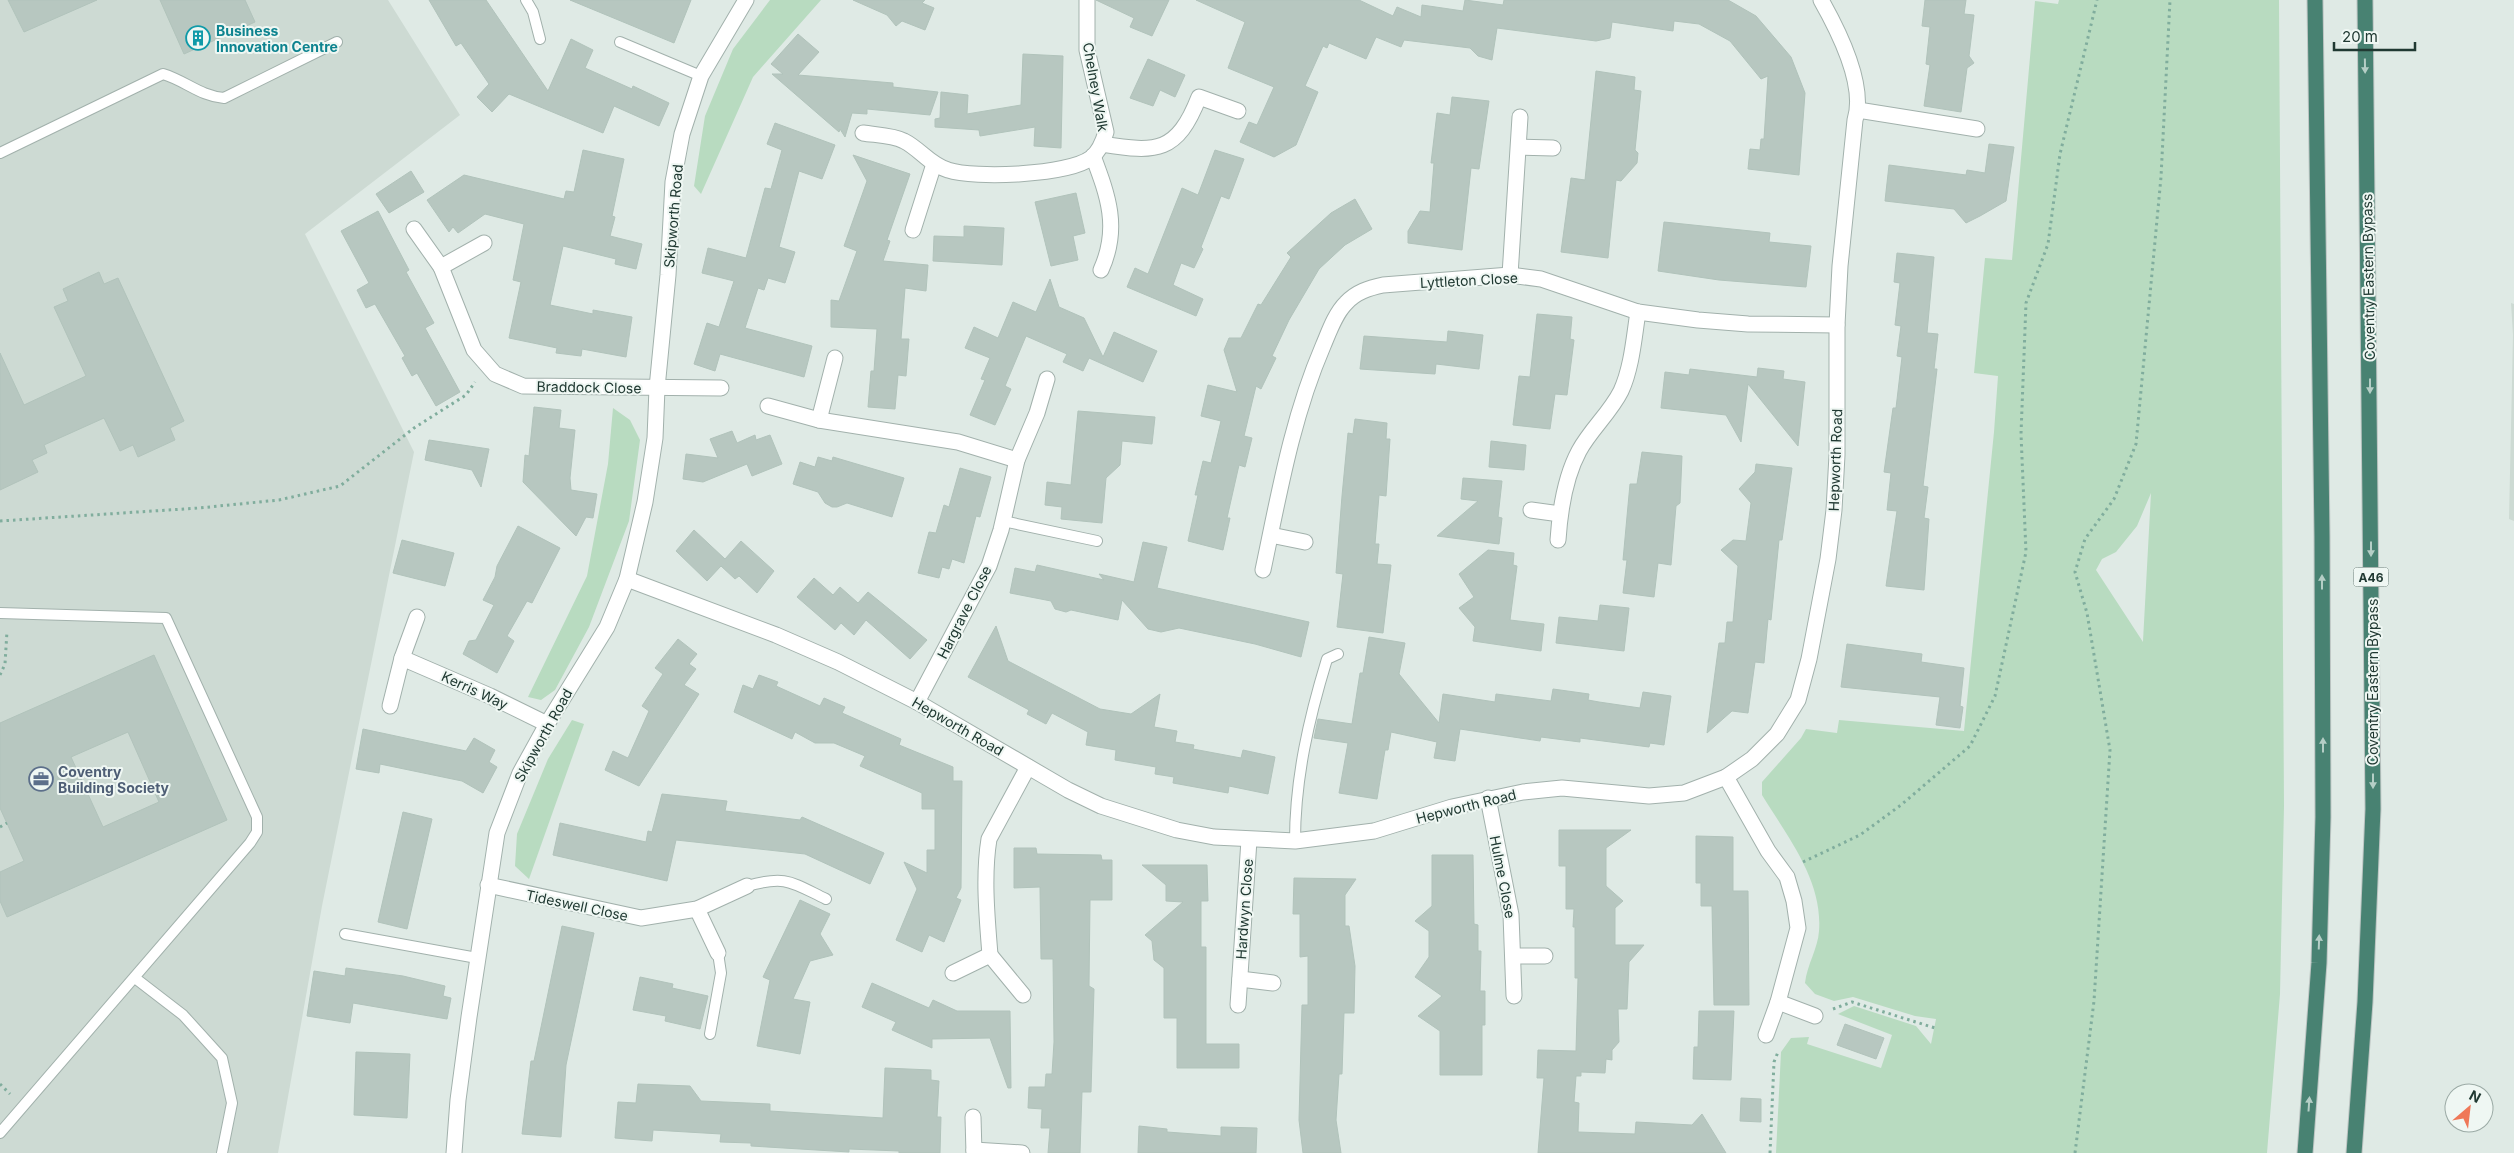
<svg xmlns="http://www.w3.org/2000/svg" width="2514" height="1153" font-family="Inter,sans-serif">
  <rect width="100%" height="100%" fill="#dfeae5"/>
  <!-- built -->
  <g fill="#cddad3">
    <path d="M0 0H388L460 115 305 234 414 452 322 906 278 1153H0Z"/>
    <path d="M2511 303 2514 304V521L2509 519 2513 335Z"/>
  </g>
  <!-- green -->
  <g fill="#b8dbc0" fill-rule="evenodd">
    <path d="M770 0H821L753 77 701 194 694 186 705 116 733 49Z"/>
    <path d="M2059 0H2279L2284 806 2280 994 2267 1153H1776L1781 1052 1791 1038 1809 1037 1807 1044 1881 1068 1892 1035 1838 1014 1854 1006 1916 1026 1931 1044 1936 1019 1915 1016 1853 997 1834 1001 1815 994 1805 983C1807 965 1818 948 1819 931 1823 880 1787 836 1762 795V782L1801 738 1806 729 1837 733 1839 720 1964 731 1994 432 1998 376 1974 373 1985 258 2012 260 2035 1 2058 4ZM2151 493 2143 641V642L2096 570 2102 559 2116 552 2137 526Z"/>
    <path d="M613 408 630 420 640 440 629 521 589 627 555 690 541 700 528 697 587 576 608 464Z"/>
    <path d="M572 720 584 724 529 879 515 866 517 834 548 759Z"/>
  </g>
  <!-- building -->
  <g fill="#b7c7c0" stroke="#b1c3bb" fill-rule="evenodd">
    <path d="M8 0H97L24 32Z"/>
    <path d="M160 0H245L255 22 184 54Z"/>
    <path d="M429 0H486L548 91 571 39 593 50 585 68 632 89 633 86 669 103 659 126 614 106 603 133 509 94 492 112 477 97 489 84 461 43 456 46Z"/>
    <path d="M570 0H691L674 43Z"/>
    <path d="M853 0H925L922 3 934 8 925 30 902 21 896 26 887 15Z"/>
    <path d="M1096 0H1169L1152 36 1130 27 1134 18Z"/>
    <path d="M1196 0H1359L1393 16 1397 7 1421 17 1422 5 1463 11 1465 0 1503 5 1504 0H1728L1756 16 1791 57 1805 93 1799 175 1748 169 1750 149 1760 150 1761 139H1764L1768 76 1761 79 1730 41 1699 24 1674 21 1673 31 1612 22 1610 38 1596 41 1497 28 1492 60 1478 56 1470 48 1404 40 1401 47 1376 37 1366 59 1329 43 1327 48 1323 46 1305 86 1318 92 1296 145 1274 157 1240 142 1249 122 1257 125 1274 87 1228 68 1245 22Z"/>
    <path d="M1925 0H1966L1964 14 1974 15 1969 56 1974 63 1967 68 1961 112 1924 106 1930 65 1926 64 1930 27 1922 26Z"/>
    <path d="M798 34 819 52 798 75 893 83V87L938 92 930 115 867 109V114L852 113 845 137 840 129 839 132 772 74H783L771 64Z"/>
    <path d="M1023 54 1063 56 1061 148 1034 146 1035 127 980 136 979 130 935 127V119L940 118 941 92 968 95 967 114 1021 105Z"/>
    <path d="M1148 59 1185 75 1175 97 1160 90 1153 106 1130 98Z"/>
    <path d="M1596 71 1635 77 1634 90 1641 91 1635 150 1638 153 1637 163 1621 181 1616 180 1608 258 1561 252 1571 178 1585 180Z"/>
    <path d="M1452 97 1489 101 1479 169 1471 168 1462 250 1408 243V231L1420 211 1430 212 1434 163H1431L1437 113 1450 115Z"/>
    <path d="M775 123 835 145 822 179 799 171 779 247 795 252 785 283 768 278 764 290 758 288 745 328 812 346 804 377 720 354 715 371 694 364 707 323 719 327 734 281 702 273 708 248 746 258 765 188 771 189 782 150 767 144Z"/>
    <path d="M1989 144 2014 147 2006 201 1980 216 1966 223 1954 209 1885 201 1889 165 1966 175 1967 170 1985 173Z"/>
    <path d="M583 150 624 159 612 216 615 217 610 236 642 244 636 269 615 264 616 259 563 246 550 305 593 314V310L632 317 626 357 582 349 581 356 556 353 557 348 509 338 521 282 513 280 524 224 485 214 458 233 453 227 449 232 427 200 464 175 564 199 566 191 574 192Z"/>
    <path d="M1215 150 1244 159 1229 199 1221 196 1201 247 1203 249 1194 268 1181 263 1173 285 1203 299 1196 316 1127 287 1135 268 1148 274 1182 188 1198 195Z"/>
    <path d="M853 155 910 174 887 240 890 241 883 261 928 265 926 291 905 288 901 339H909L906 376 898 375 895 409 868 407 871 371H874L877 329 831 327V300L839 301 857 251 844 246 867 181Z"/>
    <path d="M411 171 424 192 389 213 376 194Z"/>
    <path d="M1076 193 1085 233 1073 236 1078 260 1051 266 1035 202Z"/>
    <path d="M1355 199 1372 229 1345 245 1319 269 1289 320 1272 356 1276 358 1261 389 1256 386 1244 436 1252 438 1245 467 1239 465 1227 518H1230L1223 550 1188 541 1198 495H1195L1203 461 1211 463 1221 421 1201 416 1208 385 1237 392 1224 350 1229 338H1241L1258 304 1261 305 1291 257 1287 253 1331 213Z"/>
    <path d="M378 211 409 270 406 272 434 323 425 328 460 392 436 406 417 373 412 376 402 358 405 356 375 304 366 308 357 290 369 283 341 231Z"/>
    <path d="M1664 222 1770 233 1769 242 1811 246 1806 287 1719 280 1658 271Z"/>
    <path d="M964 226 1004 228 1002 265 933 261 934 236 964 237Z"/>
    <path d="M1897 253 1934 257 1927 333 1938 334 1934 369H1937L1923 486 1928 487 1924 518 1929 519 1924 590 1886 586 1897 511 1887 510 1891 473 1884 472 1893 408H1896L1902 357 1897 356 1901 326 1895 325 1900 283 1894 282Z"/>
    <path d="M99 272 104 284 118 278 184 421 170 428 175 440 138 457 133 445 120 451 104 418 44 445 47 453 32 460 38 472 0 490V353L24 405 86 376 54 307 68 301 63 289Z"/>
    <path d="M1050 279 1059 307 1084 318 1103 357 1114 332 1157 351 1143 382 1089 358 1083 371 1063 362 1067 354 1026 336 1005 386 1011 389 995 425 970 415 985 380 981 379 990 358 965 348 974 327 998 338 1013 302 1036 312Z"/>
    <path d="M1537 314 1572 317 1570 339 1574 340 1567 395 1555 394 1550 429 1513 425 1519 376 1530 377Z"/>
    <path d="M1448 331 1483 335 1479 369 1436 364 1435 374 1360 369 1364 336 1447 342Z"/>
    <path d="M1758 368 1784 371 1783 379 1805 382 1798 446 1748 384 1741 442 1726 415 1661 408 1665 372 1689 375 1690 369 1757 377Z"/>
    <path d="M534 407 561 410 559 428 575 430 570 478 571 490 597 494 593 518 586 517 576 536 523 482 525 455 529 456Z"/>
    <path d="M1078 411 1155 417 1152 444 1122 441 1120 465 1106 478 1102 523 1061 519 1062 507 1045 505 1047 482 1071 485Z"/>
    <path d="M1355 419 1387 423 1386 439H1390L1386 496 1379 495 1375 544H1379L1377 564 1391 565 1383 633 1337 627 1343 574 1336 573 1342 496 1348 433 1353 434Z"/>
    <path d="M732 431 737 443 755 435 756 440 770 435 782 464 752 476 747 464 703 482 683 479 686 454 718 458 710 439Z"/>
    <path d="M429 440 489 449 481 487 472 470 425 460Z"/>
    <path d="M1491 441 1526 445 1524 470 1489 467Z"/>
    <path d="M1642 452 1682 456 1680 503 1676 506 1671 565 1658 563 1654 597 1623 593 1627 560H1623L1630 484H1637Z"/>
    <path d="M818 457 832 461 833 457 904 478 892 517 847 503 837 507H832L825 503 818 492 793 484 800 462 815 467Z"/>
    <path d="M1756 464 1792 468 1782 540H1779L1771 620 1768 619 1764 663 1755 662 1748 713 1732 711 1707 733 1719 643H1725L1727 622H1733L1738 566 1721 550 1733 540 1746 541 1751 503 1739 489 1755 472Z"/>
    <path d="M960 468 991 477 980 517 976 516 964 563 952 559 949 569 942 567 939 578 918 573 929 532 936 533 944 505 949 507Z"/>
    <path d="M1463 478 1502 481 1498 517 1502 518 1499 544 1437 536 1478 501 1461 499Z"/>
    <path d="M518 526 560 548 532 603 527 601 507 636 514 641 497 673 463 654 469 641 476 640 494 605 483 600 495 577 497 566Z"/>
    <path d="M694 530 725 559 741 541 774 571 757 593 739 576 735 579 721 566 707 581 676 551Z"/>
    <path d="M402 540 454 553 445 586 393 573Z"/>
    <path d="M1143 542 1167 547 1157 588 1309 622 1301 657 1255 644 1179 628 1161 632 1148 629 1122 600 1118 620 1071 610 1066 612 1055 609 1051 601 1010 593 1015 568 1035 572 1037 565 1104 580 1099 574 1134 582Z"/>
    <path d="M1488 550 1514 553 1513 565 1517 566 1510 620 1544 624 1541 651 1473 641 1475 627 1459 608 1474 597 1459 574Z"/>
    <path d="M814 578 833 595 840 587 858 603 868 592 927 640 910 659 866 620 854 635 841 623 835 630 797 597Z"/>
    <path d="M1600 605 1629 608 1624 651 1556 643 1559 617 1598 621Z"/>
    <path d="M996 626 1008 661 1100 709 1131 714 1160 694 1154 727 1177 731 1175 742 1194 745 1193 749 1241 758 1243 750 1275 757 1268 794 1229 786 1228 793 1173 783 1174 777 1155 774 1156 767 1115 760 1116 750 1086 745 1088 732 1052 713 1046 724 1027 714 1029 710 968 677Z"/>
    <path d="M1369 637 1405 643 1399 674 1439 723 1443 694 1495 702 1496 694 1551 701 1553 689 1589 694 1588 700 1599 702 1640 708 1643 692 1671 696 1664 745 1650 743 1649 747 1580 738V742L1541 737 1540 741 1460 729 1455 761 1434 758 1437 742 1391 732 1388 750H1385L1377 799 1339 793 1348 743 1314 738 1318 719 1352 724 1360 673H1363Z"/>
    <path d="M678 639 697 654 689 664 696 669 684 685 699 694 639 786 605 770 613 751 628 758 649 711 642 706 663 674 655 668Z"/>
    <path d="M1847 644 1922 654 1921 662 1964 668 1960 706 1963 707 1960 728 1936 725 1940 697 1841 687Z"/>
    <path d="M154 655 227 820 7 917 0 901V872L24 861 0 808V723ZM128 732 159 802 103 827 71 757Z"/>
    <path d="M759 675 778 682 776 686 820 706 824 698 845 707 842 713 901 739 899 745 953 767V781H962L961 888 956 898 961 900 944 942 929 935 922 952 896 940 917 889 904 862 927 873V850H935V809H922V793L860 766 865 756 834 743H815L795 732 792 739 734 712 743 685 753 689Z"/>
    <path d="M363 729 466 751 474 738 495 750 489 762 497 767 483 793 462 781 380 764 379 773 356 769Z"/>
    <path d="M662 794 727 801 725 811 800 820 802 817 884 853 870 884 805 854 676 840 667 881 553 855 560 823 646 842 648 831 652 832Z"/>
    <path d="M403 812 432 819 407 929 378 922Z"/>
    <path d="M1559 830H1631L1606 848V886L1623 901 1615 908V945H1644L1629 962 1627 1009H1618L1619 1042 1612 1050V1060L1606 1059 1605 1073 1581 1072V1076H1576L1574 1102 1579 1103 1578 1132 1635 1134 1636 1122 1692 1125 1702 1114 1726 1153H1538L1544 1078H1537L1538 1050 1576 1051 1578 978H1575V927H1573L1574 909H1566V866H1559Z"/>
    <path d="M1696 836 1733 837V891H1748L1749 1005H1714L1712 906H1701V883H1696Z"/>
    <path d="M1014 848H1036L1037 854 1101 855 1102 860H1112V900H1090L1089 986 1094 989 1091 1092H1082L1080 1153H1048L1050 1128H1041L1042 1109 1028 1108 1029 1087H1045L1046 1074H1052L1054 1042 1053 959H1041L1040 887 1014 888Z"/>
    <path d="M1432 855H1473L1474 924 1478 925V951H1481L1480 991H1485V1025H1482V1075H1440V1031L1418 1016 1442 996 1415 977 1429 957V931L1415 921 1432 906Z"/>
    <path d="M1142 865H1207L1208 901H1201V947H1206V1044H1239V1068H1177V1018H1164V968L1154 960 1152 941 1145 935 1183 902 1166 901V885Z"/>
    <path d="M1294 878 1356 879 1345 895V926H1349L1355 966 1354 1013H1344L1342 1074H1339L1336 1120 1341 1153H1303L1299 1120 1302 1005H1308V956L1300 957V914H1293Z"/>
    <path d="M800 900 830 914 820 934 833 955 810 961 793 999 810 1002 800 1054 757 1046 770 980 763 977Z"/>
    <path d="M562 926 594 933 566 1065 561 1137 522 1134 531 1061H534Z"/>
    <path d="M346 968 403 976 445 986 443 996 451 998 447 1019 353 1003 350 1023 307 1016 314 971 345 976Z"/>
    <path d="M640 977 673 984 672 988 708 996 700 1029 665 1021 666 1016 633 1010Z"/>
    <path d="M872 983 929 1008 933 1000 957 1011H1010L1011 1088H1008L990 1038 932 1039V1048L892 1030 896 1022 862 1007Z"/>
    <path d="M1699 1011H1734L1731 1080 1693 1079 1694 1047H1698Z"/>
    <path d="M1845 1024 1884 1038 1876 1059 1837 1045Z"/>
    <path d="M356 1052 410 1054 407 1118 354 1115Z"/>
    <path d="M885 1068 931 1070V1080L939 1081 937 1117H941L940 1153H899V1151L849 1149V1152L751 1146V1143L720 1142 721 1134 653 1130 652 1141 615 1138 618 1102 636 1103 638 1084 690 1086 701 1101 770 1104V1111L883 1118Z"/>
    <path d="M1741 1098 1761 1099V1122L1740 1121Z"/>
    <path d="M1139 1126 1167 1129V1132L1221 1136V1127L1257 1128 1256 1153H1138Z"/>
  </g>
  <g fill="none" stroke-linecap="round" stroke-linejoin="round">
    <!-- service casing -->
    <g stroke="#a2b1ac" stroke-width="12">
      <g id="service">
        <path d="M526 0 533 12 540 39"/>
        <path d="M620 42 701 76"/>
        <path d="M0 153 163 74C186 81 200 96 224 98L337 42"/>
        <path d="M1003 521 1097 541"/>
        <path d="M0 613 166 618 257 817V832L250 843 0 1133"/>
        <path d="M1295 841C1295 778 1309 718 1327 659L1338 654"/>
        <path d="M747 886C786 875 791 882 826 899"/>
        <path d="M345 934 477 958"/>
        <path d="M135 978 183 1015 222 1058 232 1103 222 1153"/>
        <path d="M710 1034 721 973 718 953"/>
      </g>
    </g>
    <!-- minor casing -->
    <g stroke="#a2b1ac" stroke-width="17">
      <g id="minor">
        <path d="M1858 110 1977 129"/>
        <path d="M863 133C875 135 893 135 904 141 920 149 930 165 948 170 975 179 1068 175 1091 158 1099 152 1103 142 1106 132L1087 50V0"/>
        <path d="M1102 144C1157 153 1177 153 1199 97L1238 111"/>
        <path d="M1519 147 1553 148"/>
        <path d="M1093 156C1108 196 1120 228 1101 270"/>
        <path d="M414 229 441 267 474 350 495 374 523 386 721 388"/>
        <path d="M913 230 934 164"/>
        <path d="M441 267 484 243"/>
        <path d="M1510 275 1520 117"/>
        <path d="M768 406 819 420 958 442 1017 460"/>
        <path d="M819 420 835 358"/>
        <path d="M1531 510 1560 514"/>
        <path d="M1271 535 1305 542"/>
        <path d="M1558 540C1560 510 1565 477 1579 451 1591 429 1610 413 1621 391 1632 367 1634 337 1638 312"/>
        <path d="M1263 570C1279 494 1292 418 1323 346 1329 332 1335 314 1346 303 1356 292 1369 288 1383 285L1510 275 1541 279 1638 312 1698 320 1748 324 1837 325"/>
        <path d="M627 579 776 635 838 662 917 702 1068 790 1101 806 1177 830 1214 837 1295 841 1374 831 1452 807 1523 792 1562 788 1649 796 1684 793 1726 777 1752 759 1777 734 1798 700 1809 659 1828 559 1834 510 1837 455V325L1840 266 1855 120C1866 85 1838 30 1821 0"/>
        <path d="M402 658 490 696 547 724"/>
        <path d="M917 702 989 566 1001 530 1017 460 1037 413 1047 379"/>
        <path d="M390 706 402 658 417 617"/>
        <path d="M1726 777 1768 851 1787 877 1794 901 1798 928 1778 1002 1815 1016"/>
        <path d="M1488 798 1511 915 1514 996"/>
        <path d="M488 885 641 918 697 909 747 886"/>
        <path d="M697 909 718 953"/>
        <path d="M990 955C987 917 983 876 989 839L1028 767"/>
        <path d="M1514 956H1545"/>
        <path d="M953 973 990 955 1023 995"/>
        <path d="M1240 979 1273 983"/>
        <path d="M1238 1005 1249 840"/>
        <path d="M1766 1035 1778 1002"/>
        <path d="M973 1117 974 1153"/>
        <path d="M974 1150 1022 1153"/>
        <path d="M454 1153 458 1100 469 1017 497 833 520 773 547 724 607 627 627 579 645 502 655 438 657 388 668 275 673 182 682 134 701 76 746 0"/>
      </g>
    </g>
    <!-- trunk casing -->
    <g stroke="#bcc4c2" stroke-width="17">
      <g id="trunk">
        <path d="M2305 1153 2319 963 2323 817 2322 536 2315 0"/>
        <path d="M2354 1153 2365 1002 2373 809 2365 0"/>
      </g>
    </g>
    <!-- path -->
    <g stroke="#80ad9d" stroke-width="3" stroke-dasharray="2.5 4" stroke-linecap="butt">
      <path d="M0 521 199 508 279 500 340 486 414 428 466 395 475 382"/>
      <path d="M0 675 5 664 7 631"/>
      <path d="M0 827 7 823"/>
      <path d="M1803 862 1860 835 1901 805 1970 746 1995 696 2026 552 2021 434 2026 303 2048 244 2060 154 2097 0"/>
      <path d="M1833 1009 1852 1002 1935 1028"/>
      <path d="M0 1084 10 1094"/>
      <path d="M1770 1153 1774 1062 1778 1052"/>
      <path d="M2075 1153 2094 1001 2110 750 2087 613 2075 572 2085 539 2114 499 2136 444 2161 177 2170 0"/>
    </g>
    <!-- service -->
    <use href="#service" stroke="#fff" stroke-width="10"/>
    <!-- minor -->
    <use href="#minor" stroke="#fff" stroke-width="15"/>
    <!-- trunk -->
    <use href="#trunk" stroke="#488272" stroke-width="15"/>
  </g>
  <!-- one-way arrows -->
  <defs><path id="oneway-solid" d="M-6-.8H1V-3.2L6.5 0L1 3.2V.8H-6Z" transform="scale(1.25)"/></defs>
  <g fill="#b5cec6">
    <use href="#oneway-solid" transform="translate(2365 66) rotate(89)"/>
    <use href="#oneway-solid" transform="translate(2370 386) rotate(90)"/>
    <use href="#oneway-solid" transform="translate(2371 549) rotate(90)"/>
    <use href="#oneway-solid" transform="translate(2322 582) rotate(-90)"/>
    <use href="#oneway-solid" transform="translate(2323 745) rotate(-90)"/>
    <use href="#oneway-solid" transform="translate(2373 781) rotate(90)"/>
    <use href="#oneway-solid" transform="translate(2319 942) rotate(-88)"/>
    <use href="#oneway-solid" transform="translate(2309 1104) rotate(-86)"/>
  </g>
  <!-- icons -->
  <defs>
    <g id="building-ring" transform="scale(1.25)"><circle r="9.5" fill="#eff7f3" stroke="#0f9aa8" stroke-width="1.5"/><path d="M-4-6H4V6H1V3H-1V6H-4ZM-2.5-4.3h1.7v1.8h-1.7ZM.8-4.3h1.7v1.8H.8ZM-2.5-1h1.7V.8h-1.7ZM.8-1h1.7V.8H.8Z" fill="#0f9aa8"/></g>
    <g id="office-ring" transform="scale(1.25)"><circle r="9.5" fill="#eff7f3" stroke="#5c6f8a" stroke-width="1.5"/><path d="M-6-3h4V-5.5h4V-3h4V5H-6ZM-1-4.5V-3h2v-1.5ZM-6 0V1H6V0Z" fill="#5c6f8a"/></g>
  </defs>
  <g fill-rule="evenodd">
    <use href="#building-ring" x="198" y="38"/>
    <use href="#office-ring" x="41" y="779"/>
  </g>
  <g text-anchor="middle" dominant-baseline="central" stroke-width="4" stroke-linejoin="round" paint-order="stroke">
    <!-- shield labels -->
    <rect fill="#eff7f3" stroke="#5e726c" stroke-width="1" x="2353.5" y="567.5" width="35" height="19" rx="4"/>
    <g font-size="12" font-weight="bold" fill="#203932">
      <text x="2371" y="577">A46</text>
    </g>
    <!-- culture labels -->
    <g font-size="14" font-weight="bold" fill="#0d838f" stroke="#eff7f3" text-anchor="start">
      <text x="216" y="30">Business<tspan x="216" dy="16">Innovation Centre</tspan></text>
    </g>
    <!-- street labels -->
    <g font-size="14" fill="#203932" stroke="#eff7f3">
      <text transform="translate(1096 87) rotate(80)">Chelney Walk</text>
      <text transform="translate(673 216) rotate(-85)">Skipworth Road</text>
      <text transform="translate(2368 277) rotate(-91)">Coventry Eastern Bypass</text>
      <text transform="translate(1469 280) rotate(-3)">Lyttleton Close</text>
      <text transform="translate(589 387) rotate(1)">Braddock Close</text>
      <text transform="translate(1835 460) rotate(-88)">Hepworth Road</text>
      <text transform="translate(964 612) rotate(-63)">Hargrave Close</text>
      <text transform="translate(2372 682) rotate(-90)">Coventry Eastern Bypass</text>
      <text transform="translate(475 690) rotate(25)">Kerris Way</text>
      <text transform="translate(958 726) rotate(30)">Hepworth Road</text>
      <text transform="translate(543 735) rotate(-61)">Skipworth Road</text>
      <text transform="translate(1466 806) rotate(-14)">Hepworth Road</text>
      <text transform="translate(1503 877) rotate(79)">Hulme Close</text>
      <text transform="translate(577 905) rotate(12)">Tideswell Close</text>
      <text transform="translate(1244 909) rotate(-86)">Hardwyn Close</text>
    </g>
    <!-- service labels -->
    <g font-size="14" font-weight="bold" fill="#4e5e75" stroke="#eff7f3" text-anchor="start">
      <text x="58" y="771">Coventry<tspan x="58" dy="16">Building Society</tspan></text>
    </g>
  </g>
  <!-- north arrow -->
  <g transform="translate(2469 1108) rotate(28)"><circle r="24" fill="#eff7f3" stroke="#9caba6"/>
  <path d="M0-4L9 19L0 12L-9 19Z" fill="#ef7858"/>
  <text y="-8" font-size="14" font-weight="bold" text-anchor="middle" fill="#203932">N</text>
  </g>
  <!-- scale -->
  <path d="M2334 42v8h81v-8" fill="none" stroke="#203932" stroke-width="2.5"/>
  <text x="2342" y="42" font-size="15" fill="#203932" stroke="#eff7f3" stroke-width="4" paint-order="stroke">20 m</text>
</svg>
